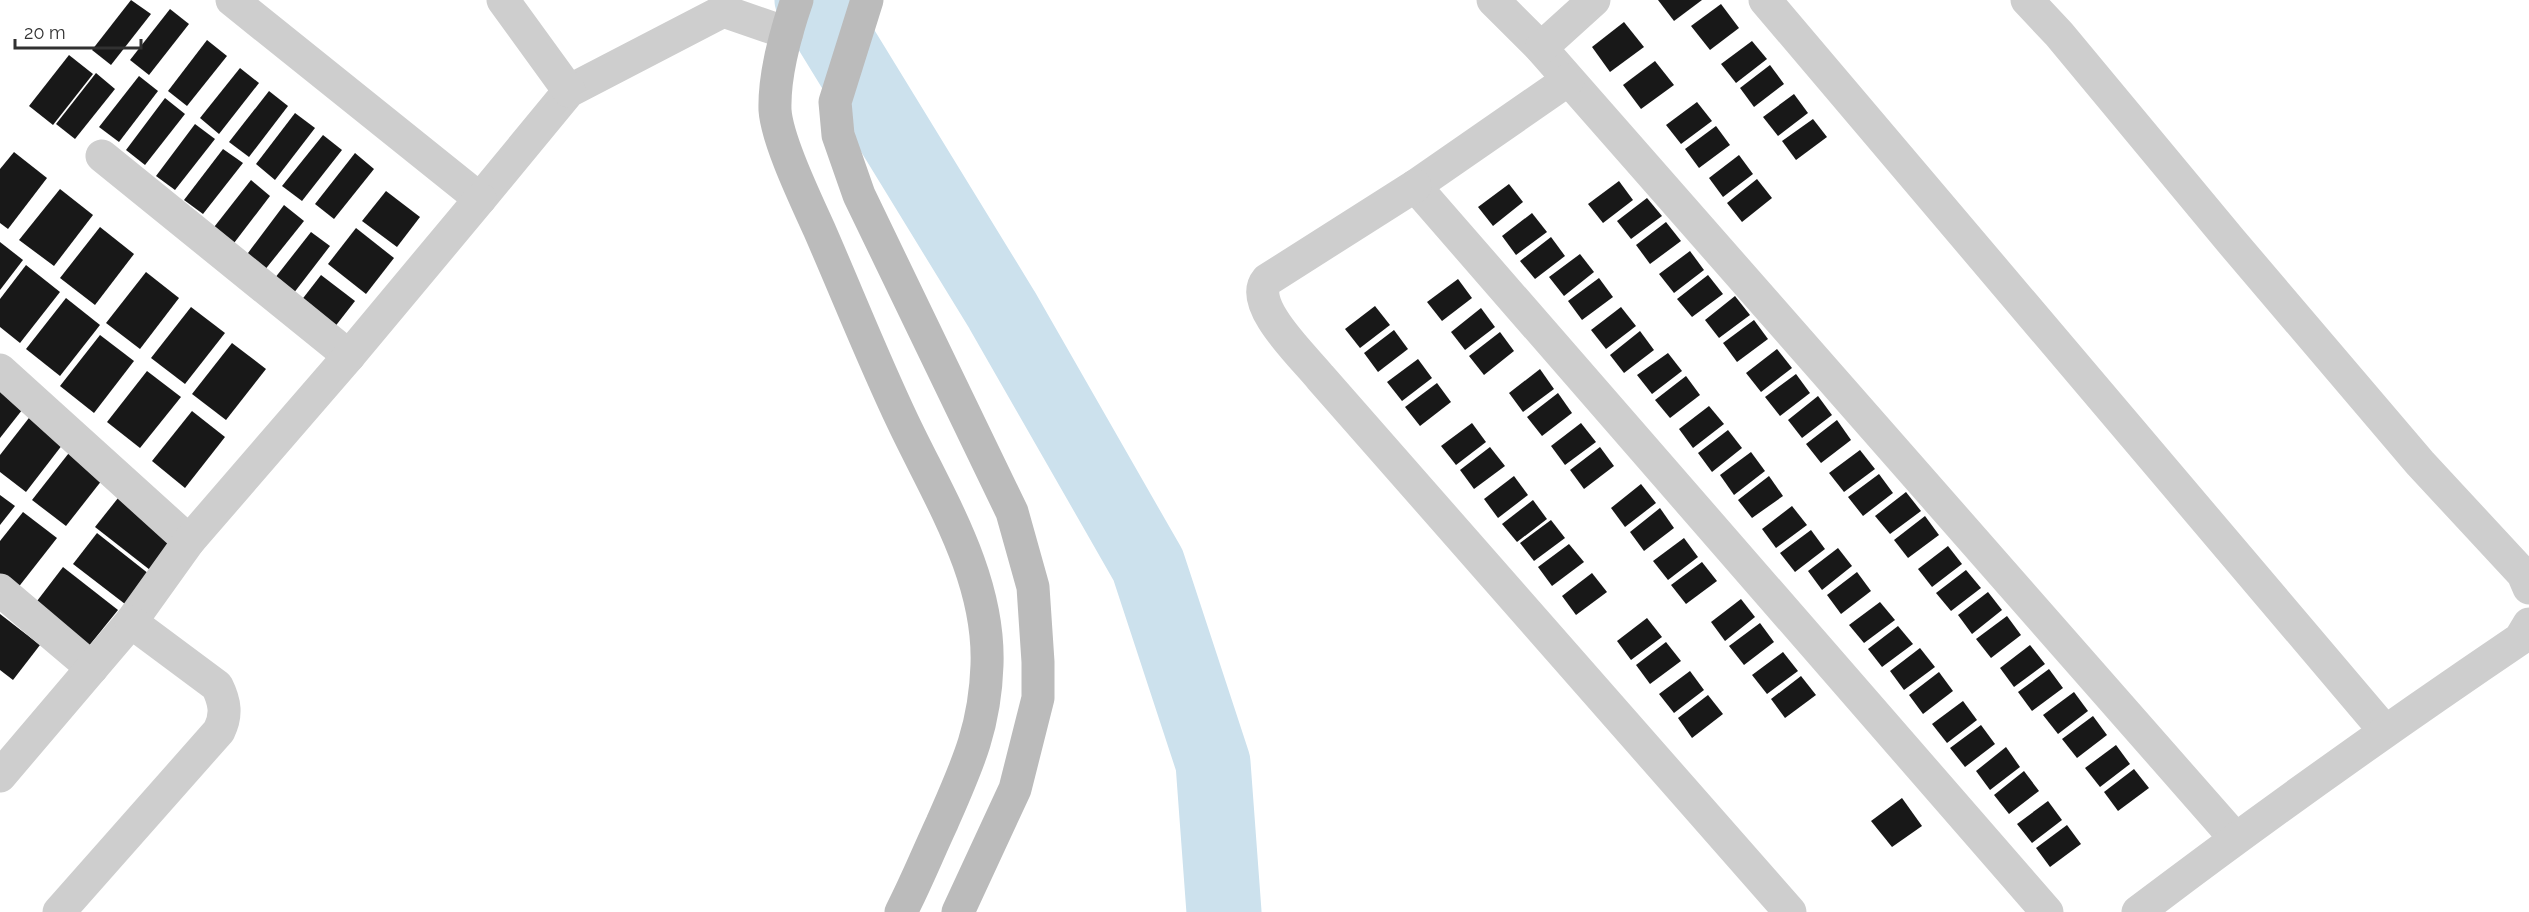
<svg xmlns="http://www.w3.org/2000/svg" width="2529" height="912" font-family="Raleway,sans-serif">
  <rect width="100%" height="100%" fill="#fff"/>
  <g fill="none" stroke-linecap="round" stroke-linejoin="round">
    <!-- river -->
    <path stroke="#cce1ed" stroke-width="75" d="M812 0 1002 310 1148 565 1213 763 1224 912"/>
  </g>
  <!-- building -->
  <g fill="#181818">
    <path d="M131 0 151 14 111 65 92 50Z"/>
    <path d="M1658 0H1702L1674 21Z"/>
    <path d="M1721 4 1739 28 1710 50 1691 26Z"/>
    <path d="M170 9 189 24 149 75 130 60Z"/>
    <path d="M1624 22 1644 47 1610 72 1592 47Z"/>
    <path d="M207 40 227 56 187 106 168 91Z"/>
    <path d="M1752 41 1767 59 1736 83 1721 64Z"/>
    <path d="M69 55 93 74 53 125 29 106Z"/>
    <path d="M1655 61 1674 85 1641 109 1623 85Z"/>
    <path d="M1770 65 1784 84 1754 107 1740 88Z"/>
    <path d="M240 68 259 83 219 134 200 118Z"/>
    <path d="M96 73 115 89 75 139 56 124Z"/>
    <path d="M139 76 158 91 119 142 99 127Z"/>
    <path d="M269 91 288 106 249 157 229 142Z"/>
    <path d="M1794 94 1808 113 1778 136 1763 117Z"/>
    <path d="M165 98 185 114 145 165 126 150Z"/>
    <path d="M1697 102 1712 121 1681 144 1666 125Z"/>
    <path d="M295 113 315 128 275 180 256 164Z"/>
    <path d="M1813 119 1827 137 1796 160 1782 141Z"/>
    <path d="M195 124 215 139 175 190 156 176Z"/>
    <path d="M1716 126 1730 145 1699 168 1685 149Z"/>
    <path d="M323 135 342 150 302 201 282 186Z"/>
    <path d="M223 149 243 163 203 214 184 200Z"/>
    <path d="M14 152 47 178 8 229 0 223V169Z"/>
    <path d="M355 153 374 169 334 219 315 204Z"/>
    <path d="M1739 155 1753 174 1723 197 1709 178Z"/>
    <path d="M1757 179 1772 198 1742 222 1727 203Z"/>
    <path d="M251 180 270 196 231 247 211 231Z"/>
    <path d="M1619 181 1633 200 1603 223 1588 204Z"/>
    <path d="M1509 184 1523 202 1493 226 1478 207Z"/>
    <path d="M60 189 93 215 54 266 19 240Z"/>
    <path d="M386 191 420 217 397 247 362 221Z"/>
    <path d="M1647 198 1662 216 1631 239 1617 221Z"/>
    <path d="M284 205 304 221 264 271 245 257Z"/>
    <path d="M1532 213 1547 232 1516 255 1502 236Z"/>
    <path d="M1666 222 1681 241 1650 264 1636 245Z"/>
    <path d="M100 227 134 254 95 305 60 278Z"/>
    <path d="M356 228 394 258 366 294 328 264Z"/>
    <path d="M311 232 330 246 290 298 271 283Z"/>
    <path d="M1551 237 1565 256 1535 279 1520 261Z"/>
    <path d="M0 242 23 260 0 290Z"/>
    <path d="M1690 251 1704 270 1674 293 1659 274Z"/>
    <path d="M1580 254 1594 272 1564 296 1549 277Z"/>
    <path d="M26 265 60 292 20 343 0 327V299Z"/>
    <path d="M146 272 179 298 140 349 106 323Z"/>
    <path d="M321 275 355 301 330 333 297 306Z"/>
    <path d="M1708 275 1723 294 1692 317 1677 299Z"/>
    <path d="M1599 278 1613 297 1582 320 1568 301Z"/>
    <path d="M1458 279 1472 298 1442 321 1427 302Z"/>
    <path d="M1735 296 1750 315 1719 338 1705 320Z"/>
    <path d="M66 298 100 325 60 376 26 349Z"/>
    <path d="M1375 306 1390 325 1360 348 1345 329Z"/>
    <path d="M191 307 225 333 185 384 151 358Z"/>
    <path d="M1621 307 1636 326 1606 349 1591 330Z"/>
    <path d="M1481 308 1495 327 1465 350 1451 332Z"/>
    <path d="M1754 320 1768 339 1737 362 1723 343Z"/>
    <path d="M1394 330 1408 349 1378 372 1364 353Z"/>
    <path d="M1640 331 1654 350 1624 373 1610 355Z"/>
    <path d="M1500 332 1514 351 1484 375 1469 356Z"/>
    <path d="M100 335 134 361 94 413 60 386Z"/>
    <path d="M232 343 266 369 226 420 192 394Z"/>
    <path d="M1777 349 1792 368 1761 392 1746 373Z"/>
    <path d="M1668 353 1682 371 1652 394 1637 375Z"/>
    <path d="M1418 359 1432 378 1402 401 1387 382Z"/>
    <path d="M1540 369 1554 389 1523 412 1509 393Z"/>
    <path d="M147 371 181 397 140 448 107 422Z"/>
    <path d="M1796 374 1810 393 1780 416 1765 397Z"/>
    <path d="M1686 376 1700 395 1670 418 1655 400Z"/>
    <path d="M1437 383 1451 402 1420 426 1405 407Z"/>
    <path d="M0 384 26 405 0 438Z"/>
    <path d="M1558 393 1572 413 1542 436 1527 417Z"/>
    <path d="M1818 396 1832 415 1802 438 1788 420Z"/>
    <path d="M1709 406 1724 424 1693 448 1679 429Z"/>
    <path d="M192 411 225 437 185 488 152 461Z"/>
    <path d="M32 414 66 440 26 492 0 472V455Z"/>
    <path d="M1837 420 1851 440 1821 463 1806 444Z"/>
    <path d="M1472 423 1486 442 1456 465 1441 446Z"/>
    <path d="M1581 423 1596 442 1565 465 1551 446Z"/>
    <path d="M1728 430 1742 448 1712 472 1698 453Z"/>
    <path d="M1490 447 1505 466 1474 489 1460 470Z"/>
    <path d="M1600 447 1614 466 1584 489 1570 470Z"/>
    <path d="M72 449 106 475 66 526 32 500Z"/>
    <path d="M1860 450 1875 469 1844 492 1829 473Z"/>
    <path d="M1751 452 1765 471 1734 495 1720 475Z"/>
    <path d="M1879 474 1893 493 1863 516 1848 497Z"/>
    <path d="M1514 476 1528 495 1498 518 1484 499Z"/>
    <path d="M1769 476 1783 496 1752 518 1738 500Z"/>
    <path d="M1641 484 1656 503 1625 527 1611 508Z"/>
    <path d="M1906 492 1921 511 1890 534 1875 516Z"/>
    <path d="M122 493 177 536 150 570 95 527Z"/>
    <path d="M0 495 15 506 0 525Z"/>
    <path d="M1533 500 1547 519 1517 542 1502 524Z"/>
    <path d="M1792 506 1807 525 1776 548 1762 529Z"/>
    <path d="M1660 508 1674 528 1644 551 1630 532Z"/>
    <path d="M23 512 57 538 17 589 0 576V541Z"/>
    <path d="M1925 516 1939 535 1908 558 1894 540Z"/>
    <path d="M1551 520 1565 538 1534 561 1520 543Z"/>
    <path d="M1811 530 1825 549 1795 572 1780 553Z"/>
    <path d="M97 533 149 574 125 604 73 564Z"/>
    <path d="M1684 538 1698 557 1668 580 1653 561Z"/>
    <path d="M1569 544 1584 562 1552 586 1538 567Z"/>
    <path d="M1948 546 1962 564 1932 587 1918 569Z"/>
    <path d="M1838 548 1852 566 1822 590 1808 571Z"/>
    <path d="M1702 562 1717 581 1686 604 1671 585Z"/>
    <path d="M63 567 118 610 88 647 34 605Z"/>
    <path d="M1966 570 1981 588 1951 611 1936 593Z"/>
    <path d="M1857 572 1871 591 1841 614 1827 595Z"/>
    <path d="M1592 573 1607 592 1576 615 1562 596Z"/>
    <path d="M1988 592 2002 610 1972 634 1958 615Z"/>
    <path d="M1741 599 1755 617 1725 641 1711 622Z"/>
    <path d="M1880 602 1895 620 1864 643 1849 625Z"/>
    <path d="M0 614 40 645 13 680 0 670Z"/>
    <path d="M2007 616 2021 635 1991 658 1976 639Z"/>
    <path d="M1647 618 1662 637 1631 660 1617 641Z"/>
    <path d="M1760 623 1774 642 1744 665 1729 646Z"/>
    <path d="M1898 626 1913 644 1882 667 1868 649Z"/>
    <path d="M1666 642 1681 661 1650 684 1636 665Z"/>
    <path d="M2030 645 2045 664 2014 687 2000 668Z"/>
    <path d="M1920 648 1935 667 1904 690 1890 671Z"/>
    <path d="M1783 652 1798 671 1767 694 1752 675Z"/>
    <path d="M2049 669 2063 688 2032 711 2018 692Z"/>
    <path d="M1690 671 1704 690 1674 713 1659 694Z"/>
    <path d="M1939 672 1953 691 1923 714 1909 695Z"/>
    <path d="M1801 676 1816 695 1785 718 1771 699Z"/>
    <path d="M2074 692 2088 711 2058 734 2043 715Z"/>
    <path d="M1708 695 1723 714 1692 738 1678 718Z"/>
    <path d="M1963 701 1977 720 1947 743 1932 724Z"/>
    <path d="M2093 716 2107 735 2077 758 2062 739Z"/>
    <path d="M1981 725 1995 744 1965 767 1950 748Z"/>
    <path d="M2116 745 2130 764 2100 787 2085 768Z"/>
    <path d="M2006 747 2020 767 1990 790 1976 771Z"/>
    <path d="M2134 769 2149 788 2118 811 2104 792Z"/>
    <path d="M2024 771 2039 791 2009 814 1994 795Z"/>
    <path d="M1902 798 1922 826 1892 847 1871 821Z"/>
    <path d="M2048 801 2062 820 2032 843 2017 824Z"/>
    <path d="M2067 825 2081 844 2050 867 2036 848Z"/>
  </g>
  <g fill="none" stroke-linecap="round" stroke-linejoin="round">
    <!-- street -->
    <g stroke="#cecece" stroke-width="33">
      <path d="M232 0 480 199 569 91 723 11 787 33"/>
      <path d="M503 0 569 91"/>
      <path d="M1493 0 1541 48 2235 838"/>
      <path d="M1765 0 2385 731"/>
      <path d="M2027 0 2059 34 2231 241 2420 463 2523 574 2529 588"/>
      <path d="M1541 48 1594 0"/>
      <path d="M1568 80 1415 186 2047 912"/>
      <path d="M102 156 349 356"/>
      <path d="M1415 186 1267 280C1247 304 1304 357 1320 377L1790 912"/>
      <path d="M0 370 189 541"/>
      <path d="M0 590 92 668"/>
      <path d="M0 776 131 622 189 541 349 356 480 199"/>
      <path d="M59 912 219 731C227 715 225 702 217 686L131 622"/>
      <path d="M2138 912C2263 817 2390 727 2520 639L2529 624"/>
    </g>
    <!-- secondary -->
    <g stroke="#bbb" stroke-width="33">
      <path d="M797 0C786 32 774 76 775 110 777 140 806 200 819 229 847 293 873 359 903 422 939 498 990 577 987 665 985 728 967 766 942 823 928 853 916 883 901 912"/>
      <path d="M867 0 835 102 838 135 859 195 1012 512 1033 587 1038 662V698L1015 789 958 912"/>
    </g>
  </g>
  <!-- scale -->
  <path d="M15 39v9h126v-9" fill="none" stroke="#313131" stroke-width="3"/>
  <text x="24" y="39" font-size="18" fill="#313131" stroke="#ffffff" stroke-width="4.5" paint-order="stroke">20 m</text>
</svg>
